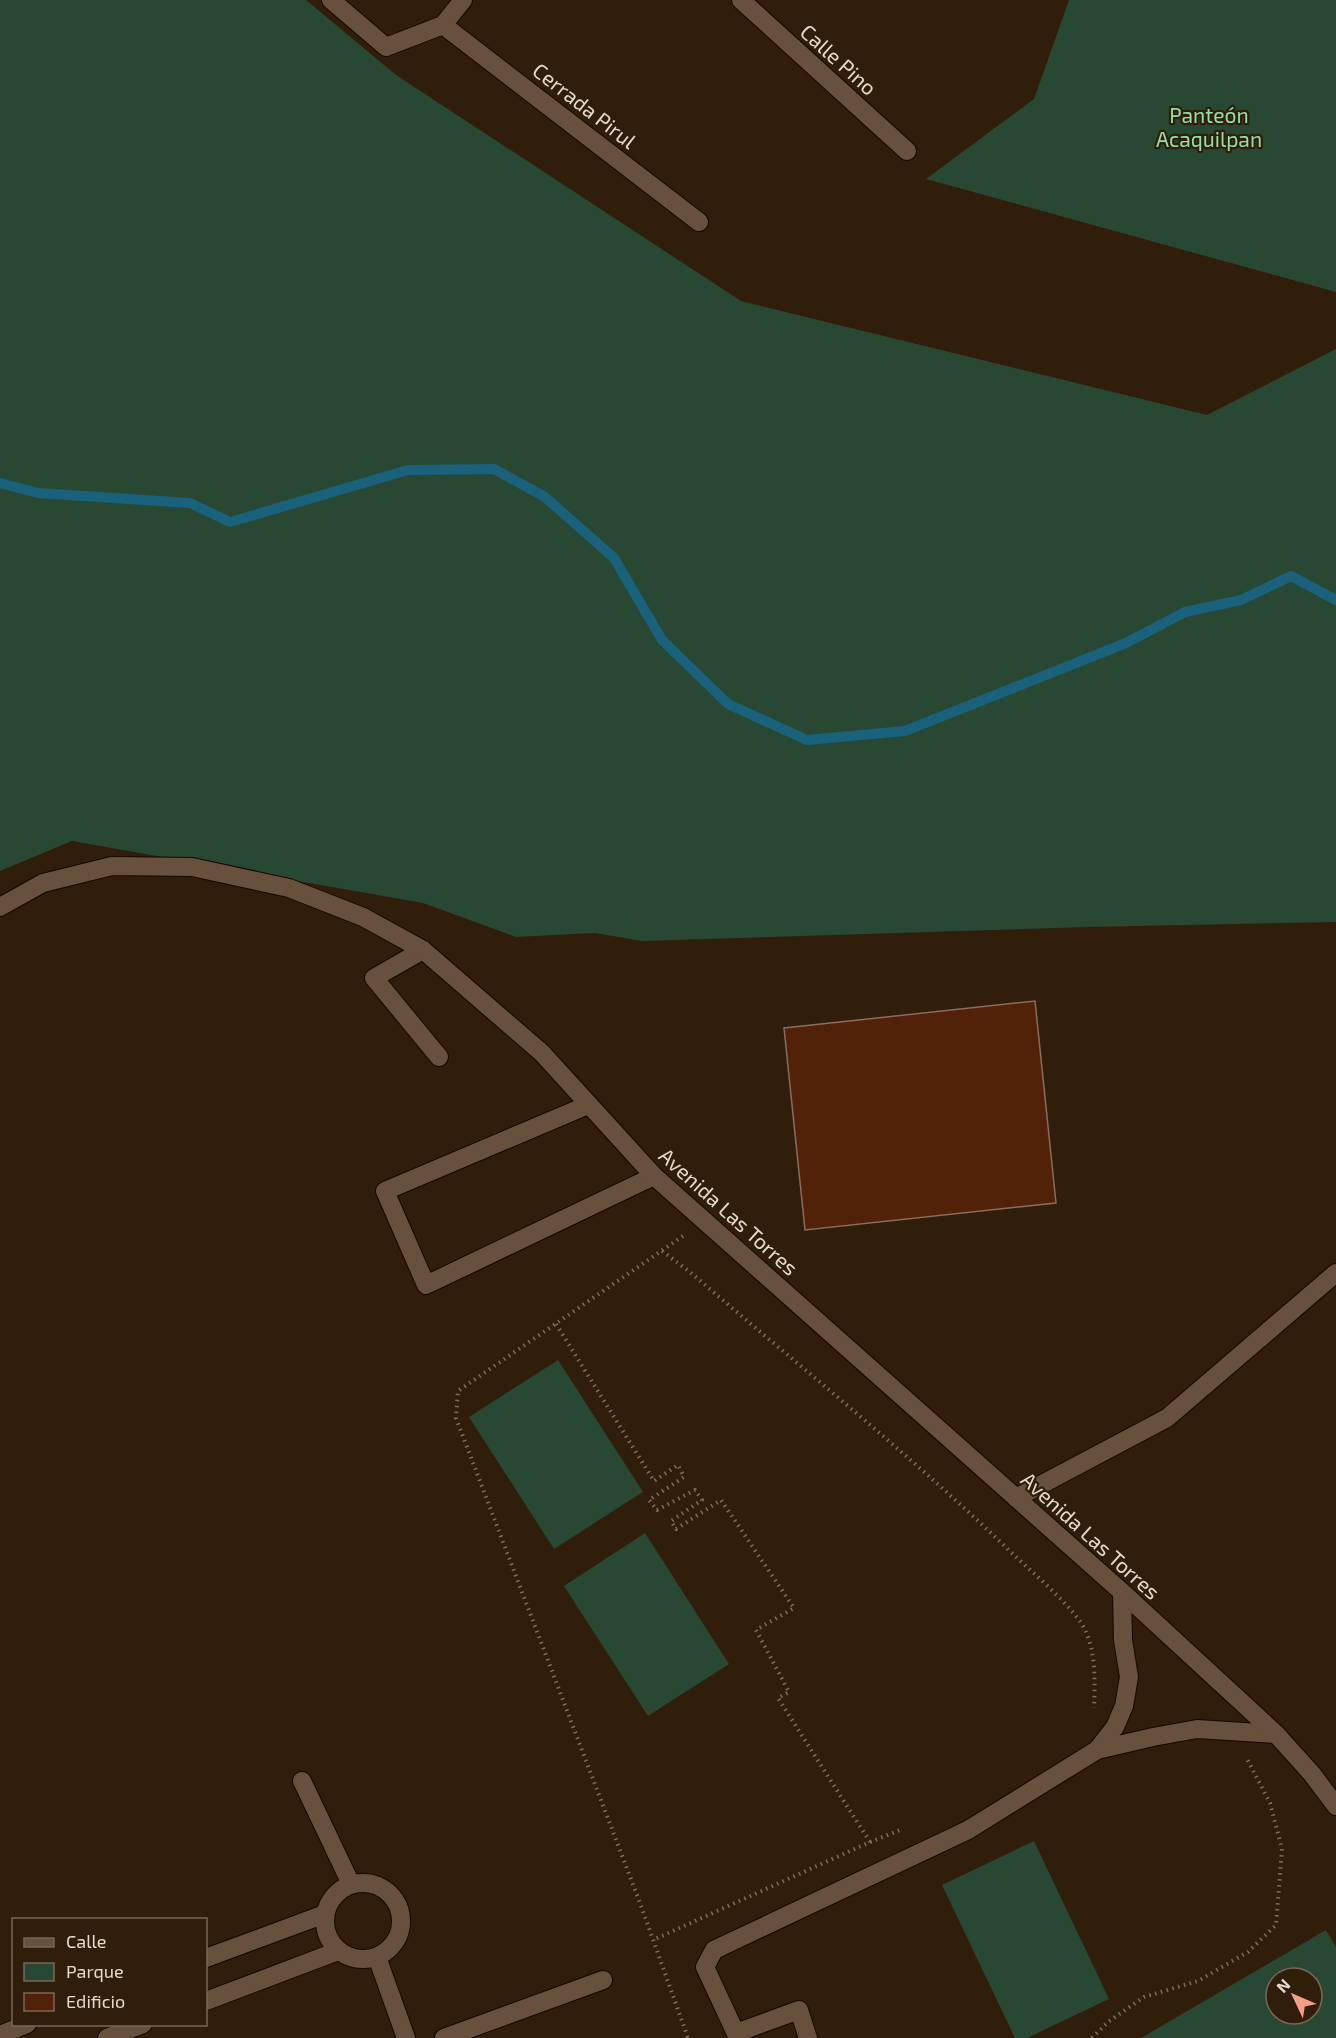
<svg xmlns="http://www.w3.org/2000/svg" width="1336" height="2038" font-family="'Exo 2',sans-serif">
  <rect width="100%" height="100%" fill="#301d0a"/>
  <!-- green -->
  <g fill="#284833" fill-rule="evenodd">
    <path d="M0 0H306L396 75 741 301 1207 415 1336 349V922L1087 927 642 941 595 933 516 937 423 903 72 841 0 871Z"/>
    <path d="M1069 0H1336V292L926 179 1034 99Z"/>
    <path d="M558 1360 643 1492 554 1549 469 1417Z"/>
    <path d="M645 1533 729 1664 648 1716 564 1586Z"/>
    <path d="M1034 1841 1109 1999 1027 2038H1015L942 1885Z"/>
    <path d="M1326 1930 1336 1947V2038H1141ZM1276 1978H1312V2014H1276Z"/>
  </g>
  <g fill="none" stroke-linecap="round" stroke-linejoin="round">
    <!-- stream -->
    <path stroke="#1a627c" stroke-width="10" d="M0 483 38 493 190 503 230 522 408 470 494 469 545 497 614 558 662 640 728 704 807 740 905 731 1126 643 1185 612 1241 600 1291 576 1336 600"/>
  </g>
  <!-- building -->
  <path fill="#512207" stroke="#8a6d60" stroke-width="1.5" d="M1035 1001 1056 1203 805 1230 784 1028Z"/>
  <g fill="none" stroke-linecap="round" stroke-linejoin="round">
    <!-- service casing -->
    <g stroke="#170600" stroke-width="20">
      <g id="service">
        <path d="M423 950 374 978 439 1057"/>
        <path d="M588 1105 385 1191 426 1285 654 1176"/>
        <path d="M1016 1498 1167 1418 1336 1273"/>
        <path d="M1097 1750 1115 1727 1124 1706 1129 1677 1123 1640 1122 1592"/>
        <path d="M377 1957 406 2038"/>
        <path d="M736 2033 799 2010 808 2038"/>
        <path d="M444 2038 603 1980"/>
        <path d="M738 2038 705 1967 714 1950 968 1830 1097 1750 1153 1737 1197 1729 1276 1734"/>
      </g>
    </g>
    <!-- minor casing -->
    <g stroke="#170600" stroke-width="20">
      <g id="minor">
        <path d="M331 0 386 47 443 25 463 0"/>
        <path d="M741 0 907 151"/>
        <path d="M443 25 699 222"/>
        <path d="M0 907 43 883 112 866 192 867 289 888 363 917 423 950 542 1053 654 1176 1122 1592 1276 1734 1312 1774 1336 1806"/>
        <path d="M302 1781 351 1884"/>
        <circle cx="363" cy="1921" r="38"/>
        <path d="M206 1958 325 1914"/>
        <path d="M206 2001 338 1951"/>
        <path d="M0 2035 27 2024"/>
        <path d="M107 2038 143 2024"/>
      </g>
    </g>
    <!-- path -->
    <g stroke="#7f6e5f" stroke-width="4" stroke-dasharray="1.5 4.5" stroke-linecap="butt">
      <path d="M683 1236 458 1391 456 1418 640 1903 688 2038"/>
      <path d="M662 1251 690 1272C799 1366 912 1456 1015 1556 1034 1574 1077 1610 1086 1632 1096 1655 1095 1683 1094 1708"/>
      <path d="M556 1324 654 1481 678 1465 684 1477 649 1500 657 1510 695 1490 702 1500 671 1521 676 1529 721 1500 794 1608 756 1630 789 1692 778 1698 870 1842 653 1940"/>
      <path d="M870 1842 903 1829"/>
      <path d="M1092 2038 1108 2022 1144 1997 1198 1981 1248 1952 1276 1925 1282 1849 1270 1803 1246 1757"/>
    </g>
    <!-- service -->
    <use href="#service" stroke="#67513d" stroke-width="18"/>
    <!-- minor -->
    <use href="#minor" stroke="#67513d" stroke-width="18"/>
  </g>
  <g text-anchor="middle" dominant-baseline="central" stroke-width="4.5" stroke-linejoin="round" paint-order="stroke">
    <!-- street labels -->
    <g font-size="21" fill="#e6d9ce" stroke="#301d0a">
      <text transform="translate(839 59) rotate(42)">Calle Pino</text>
      <text transform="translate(585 105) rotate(38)">Cerrada Pirul</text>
      <text transform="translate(729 1211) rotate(42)">Avenida Las Torres</text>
      <text transform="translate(1091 1535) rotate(42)">Avenida Las Torres</text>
    </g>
    <!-- park labels -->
    <g font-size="21" fill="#91e0aa" stroke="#301d0a">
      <text x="1209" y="114">Panteón<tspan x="1209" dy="24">Acaquilpan</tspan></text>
    </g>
  </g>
  <!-- legend -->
  <rect x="12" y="1918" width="195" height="108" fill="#301d0a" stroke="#796858" stroke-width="1.5"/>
  <rect x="24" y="1938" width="30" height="9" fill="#67513d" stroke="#796858" stroke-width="1.5"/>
  <text x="66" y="1948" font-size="18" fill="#e6d9ce">Calle</text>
  <rect x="24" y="1963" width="30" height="18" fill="#284833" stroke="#796858" stroke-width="1.5"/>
  <text x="66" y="1978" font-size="18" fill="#e6d9ce">Parque</text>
  <rect x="24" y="1993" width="30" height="18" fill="#512207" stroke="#796858" stroke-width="1.5"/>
  <text x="66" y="2008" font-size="18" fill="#e6d9ce">Edificio</text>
  <!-- north arrow -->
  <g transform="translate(1294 1996) rotate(314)"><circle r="28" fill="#301d0a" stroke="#796858" stroke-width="1.5"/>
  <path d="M0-4.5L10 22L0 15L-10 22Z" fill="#f49e8a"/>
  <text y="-9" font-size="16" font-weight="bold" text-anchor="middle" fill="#e6d9ce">N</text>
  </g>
</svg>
